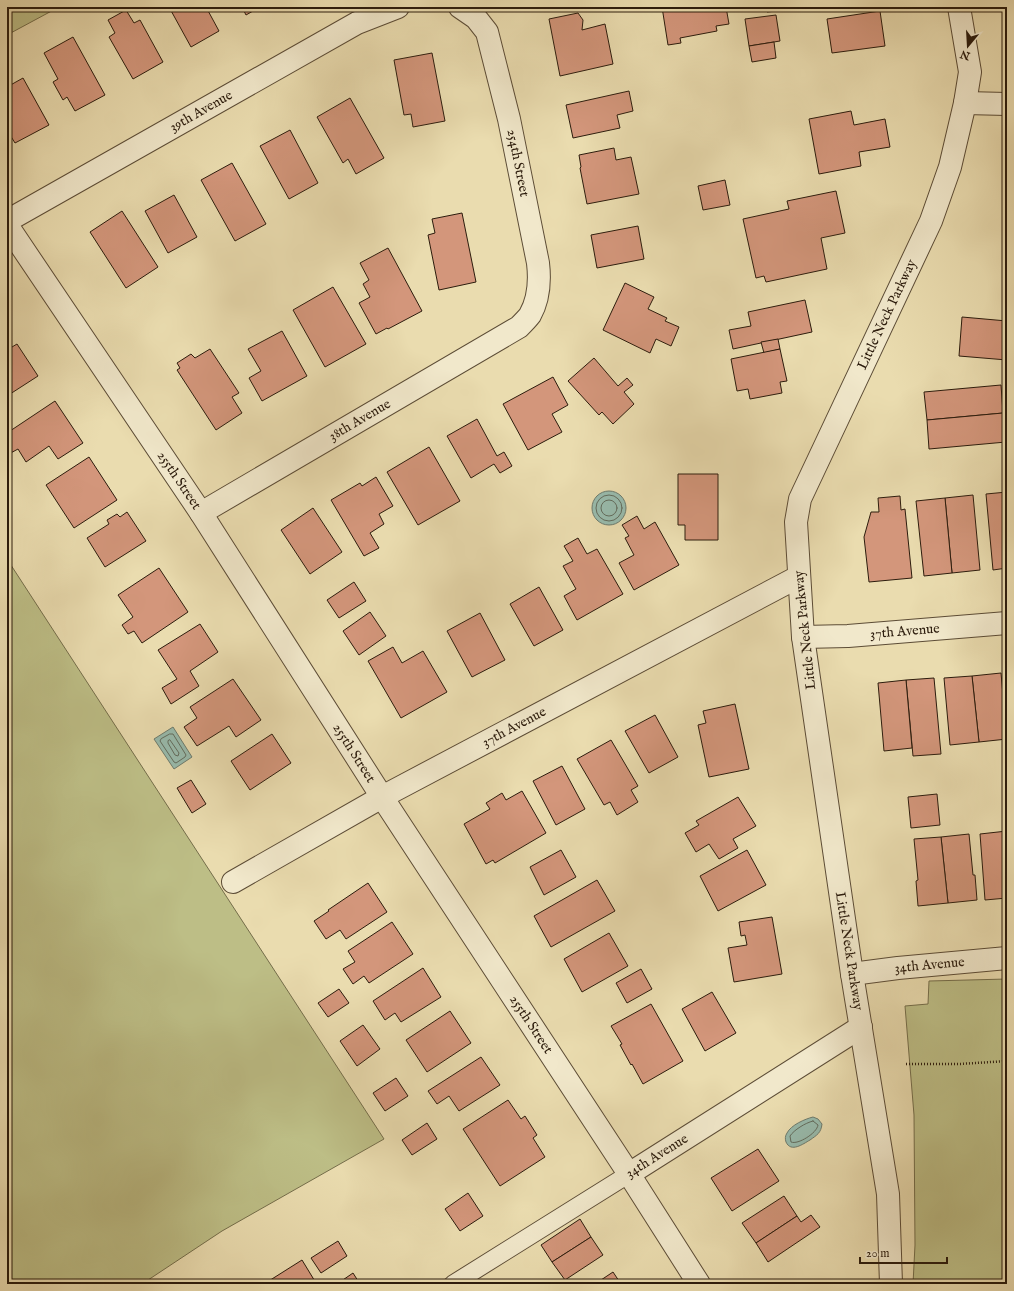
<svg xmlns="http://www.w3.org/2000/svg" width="1014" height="1291" font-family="'IM FELL English',serif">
  <rect width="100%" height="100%" fill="#eadcaf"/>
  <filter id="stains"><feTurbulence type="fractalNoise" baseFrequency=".005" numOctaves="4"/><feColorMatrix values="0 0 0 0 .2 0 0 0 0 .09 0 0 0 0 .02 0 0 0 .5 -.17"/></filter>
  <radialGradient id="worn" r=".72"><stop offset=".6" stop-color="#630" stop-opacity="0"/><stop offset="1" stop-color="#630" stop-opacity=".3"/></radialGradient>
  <!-- green -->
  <g fill="#bdbe86" stroke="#746d4a">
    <path d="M7 7H59L7 35Z"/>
    <path d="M7 559 384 1139 222 1231 142 1284H7Z"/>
    <path d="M1007 979V1284H913L915 1245 914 1115 905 1006 928 1004 929 981Z"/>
  </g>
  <!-- water -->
  <g fill="#98bbad" stroke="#6d7b6d">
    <circle cx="609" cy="508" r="17"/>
    <path d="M173 727 192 757 174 769 154 739Z"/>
    <path d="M813 1117 818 1119 822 1124C821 1133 817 1135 810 1140 803 1144 791 1153 786 1142 785 1139 785 1136 787 1133 791 1125 805 1119 813 1117Z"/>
  </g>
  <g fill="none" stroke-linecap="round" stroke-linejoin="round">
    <!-- shore -->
    <g stroke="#626c5d" stroke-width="1">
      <circle cx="609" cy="508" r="13"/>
      <circle cx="609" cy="508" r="8"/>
      <path d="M170 734H173L186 755 185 757 176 763 174 762 160 741 161 739Z"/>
      <path d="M170 740 179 753 178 756 175 755 168 743V741Z"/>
      <path d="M813 1121 818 1125C817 1133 798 1145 791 1142L790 1136C794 1130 805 1123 813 1121Z"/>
    </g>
  </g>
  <!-- building -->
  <g fill="#d3967b" stroke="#2c1c0d">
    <path d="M169 7H206L219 31 191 47Z"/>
    <path d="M242 7H260L246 15Z"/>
    <path d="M662 7H726L729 24 716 26 717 31 680 38 681 43 668 45Z"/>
    <path d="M766 7H805V8L767 12Z"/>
    <path d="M126 10 134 23 140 20 163 62 133 79 109 37 115 33 108 20Z"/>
    <path d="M880 11 885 46 832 53 827 19Z"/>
    <path d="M578 13 583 20 582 30 605 24 613 64 560 76 549 19Z"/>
    <path d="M776 15 780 41 749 46 745 19Z"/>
    <path d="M73 37 105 95 75 111 67 97 63 100 53 82 58 79 44 53Z"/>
    <path d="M774 42 776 58 752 62 749 46Z"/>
    <path d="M432 53 445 121 413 127 411 114 404 115 394 60Z"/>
    <path d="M23 78 49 125 15 143 7 130V87Z"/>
    <path d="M629 91 633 111 617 115 620 128 573 138 566 105Z"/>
    <path d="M350 98 384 158 356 174 348 159 343 163 317 117Z"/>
    <path d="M851 111 854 125 885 119 890 147 859 152 861 166 819 174 809 119Z"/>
    <path d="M290 130 318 183 289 199 260 146Z"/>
    <path d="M614 148 616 160 631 157 639 194 587 204 580 168 581 167 579 155Z"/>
    <path d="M232 163 266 224 235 241 201 180Z"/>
    <path d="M725 180 730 205 703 210 698 186Z"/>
    <path d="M836 191 845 233 821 238 827 269 766 282 764 276 756 278 743 219 789 209 787 201Z"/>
    <path d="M174 195 197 237 168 253 145 211Z"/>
    <path d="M122 211 158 267 126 288 90 232Z"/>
    <path d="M462 213 476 282 439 290 428 235 435 233 432 219Z"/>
    <path d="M638 226 644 259 597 268 591 235Z"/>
    <rect x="1005" y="235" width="2" height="28"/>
    <path d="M388 248 422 311 388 329 387 328 376 334 359 303 370 297 363 284 369 280 360 263Z"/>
    <path d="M1005 263H1007V291H1004Z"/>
    <path d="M625 283 654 297 648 309 667 318 665 321 679 327 671 346 656 339 650 353 603 330Z"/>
    <path d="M333 287 366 344 325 367 293 310Z"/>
    <path d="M805 300 812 332 733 349 729 330 751 326 748 312Z"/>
    <path d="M962 317 1007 321V360L959 356Z"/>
    <path d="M282 331 307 376 262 401 249 378 261 371 248 349Z"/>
    <path d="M778 339 780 349 764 353 761 342Z"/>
    <path d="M17 344 38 376 7 396V350Z"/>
    <path d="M210 349 239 393 232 397 242 413 216 430 177 370 180 368 177 363 191 354 195 358Z"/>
    <path d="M780 349 787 381 780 382 782 393 750 399 748 389 737 391 731 359Z"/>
    <path d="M594 358 618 386 627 378 633 385 624 392 634 404 613 424 602 412 599 415 568 381Z"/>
    <path d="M553 377 568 405 552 414 562 432 528 450 503 404Z"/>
    <path d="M1001 385 1003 413 927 420 924 392Z"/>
    <path d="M55 401 83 443 58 459 49 446 26 462 18 449 7 455V433Z"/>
    <path d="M1003 413H1007V438L1006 439V442L929 449 927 420Z"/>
    <path d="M477 419 497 456 504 452 512 466 500 473 494 464 471 478 447 436Z"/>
    <path d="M429 447 460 501 418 525 387 472Z"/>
    <path d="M89 457 117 500 74 528 46 485Z"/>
    <path d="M678 474H718V540H685V525H678Z"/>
    <path d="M376 477 393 506 379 514 384 524 370 533 379 548 364 556 331 500 360 483 362 486Z"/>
    <path d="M1007 492V568L993 570 986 494Z"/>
    <path d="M973 495 980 570 952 573 945 498Z"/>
    <path d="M900 496 901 510 905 509 912 578 869 582 864 537 871 512H879L878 498Z"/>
    <path d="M945 498 952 573 924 576 916 501Z"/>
    <path d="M313 508 342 552 310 574 281 530Z"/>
    <path d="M127 512 146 541 105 567 87 538 109 524 107 520 117 514 120 517Z"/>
    <path d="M637 516 644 529 655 522 679 565 634 590 619 563 634 555 625 538 629 536 622 525Z"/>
    <path d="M578 538 587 554 597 549 623 594 577 620 564 596 576 589 563 566 573 561 564 546Z"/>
    <path d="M159 568 188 612 142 643 134 631 128 634 122 625 133 617 118 595Z"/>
    <path d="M354 582 366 601 339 618 327 600Z"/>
    <path d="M539 587 563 630 534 646 510 604Z"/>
    <path d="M370 612 386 636 359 655 343 631Z"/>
    <path d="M480 613 505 660 472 677 447 631Z"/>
    <path d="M200 624 218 652 190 671 199 686 171 704 162 688 177 679 158 650Z"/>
    <path d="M393 647 402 663 423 651 447 692 401 718 368 661Z"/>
    <path d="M1001 673 1007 739 979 742 972 676Z"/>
    <path d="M972 676 979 742 950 745 944 678Z"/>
    <path d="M934 678 941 754 913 756 906 680Z"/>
    <path d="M233 679 261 720 236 737 229 726 197 746 184 727 197 718 190 707Z"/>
    <path d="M906 680 912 748 884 751 878 683Z"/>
    <path d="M735 704 749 769 709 777 698 725 706 723 703 711Z"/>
    <path d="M655 715 678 757 649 773 625 731Z"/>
    <path d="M272 734 291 763 250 790 231 761Z"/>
    <path d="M611 740 638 786 631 790 638 802 617 815 610 802 604 805 577 759Z"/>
    <path d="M562 766 585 809 556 825 533 781Z"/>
    <path d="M191 780 206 804 192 813 177 788Z"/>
    <path d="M522 791 546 833 495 863 493 860 486 864 464 824 490 809 486 803 502 793 506 800Z"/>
    <path d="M937 794 940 825 911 828 908 797Z"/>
    <path d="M738 797 756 826 733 839 738 848 719 859 709 844 696 852 685 833 699 825 696 821Z"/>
    <path d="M1007 831V898L985 900 980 834Z"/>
    <path d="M969 834 973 875H975L977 900 948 903 941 837Z"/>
    <path d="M941 837 948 903 918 906 916 881 918 880 914 839Z"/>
    <path d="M561 850 576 877 544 895 530 867Z"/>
    <path d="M747 850 766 885 718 911 700 876Z"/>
    <path d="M597 880 615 911 551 947 534 916Z"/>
    <path d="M368 883 387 912 346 939 340 930 326 939 314 921 329 911 328 910Z"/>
    <path d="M772 917 782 974 734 982 728 948 747 945 745 935 741 936 739 922Z"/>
    <path d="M392 922 413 954 369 983 364 976 353 984 343 969 355 962 348 951Z"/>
    <path d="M609 933 628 966 582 992 564 959Z"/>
    <path d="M423 968 441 997 401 1022 395 1013 385 1020 373 1001Z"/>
    <path d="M641 969 652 989 627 1003 616 983Z"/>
    <path d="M339 989 349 1003 328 1017 318 1003Z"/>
    <path d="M712 992 736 1033 705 1051 682 1009Z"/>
    <path d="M651 1004 683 1061 643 1084 632 1064 631 1065 620 1045 622 1044 611 1026Z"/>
    <path d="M450 1011 471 1043 427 1072 406 1040Z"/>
    <path d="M363 1025 380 1049 357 1066 340 1041Z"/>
    <path d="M481 1057 500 1085 459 1111 449 1096 437 1104 428 1091Z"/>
    <path d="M396 1078 408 1096 385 1111 373 1093Z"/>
    <path d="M508 1100 521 1119 525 1116 537 1135 533 1138 545 1157 500 1186 463 1129Z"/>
    <path d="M427 1123 437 1139 412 1155 402 1140Z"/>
    <path d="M758 1149 779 1181 732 1211 711 1178Z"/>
    <path d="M468 1193 483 1216 460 1231 445 1209Z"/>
    <path d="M784 1196 797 1216 756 1243 742 1223Z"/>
    <path d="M811 1215 820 1227 768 1262 756 1243 797 1216 801 1222Z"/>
    <path d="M580 1219 591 1237 552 1262 541 1245Z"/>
    <path d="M591 1237 603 1255 565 1280 552 1262Z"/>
    <path d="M338 1241 347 1256 321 1273 311 1258Z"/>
    <path d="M302 1260 316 1283 314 1284H264Z"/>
    <path d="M613 1272 621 1284H595Z"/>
    <path d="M353 1273 360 1284H337Z"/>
  </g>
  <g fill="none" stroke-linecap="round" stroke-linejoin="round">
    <!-- service casing -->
    <g stroke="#5c4c36" stroke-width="19">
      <path id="service" d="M453 1284 629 1174"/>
    </g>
    <!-- minor casing -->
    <g stroke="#5c4c36" stroke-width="24">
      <g id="minor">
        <path d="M965 103 1007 104"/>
        <path id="s1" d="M7 221 357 23 398 7"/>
        <path id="s2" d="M7 225 201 513 382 797 629 1174 699 1284"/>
        <path id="s3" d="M201 513 519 327C523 323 527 319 530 315 539 299 540 280 538 263L509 119 487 32 476 18 460 7"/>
        <path id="s4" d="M803 637 848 636 1007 623"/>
        <path id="s5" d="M233 882 382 797 798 577"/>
        <path id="s6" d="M852 974 898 968 1007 958"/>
        <path d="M629 1174 861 1027"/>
      </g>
    </g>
    <!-- tertiary casing -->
    <g stroke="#5c4c36" stroke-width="24">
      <g id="tertiary">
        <path id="s7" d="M891 1284 888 1194 852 974 803 637 796 522 800 499 931 221 950 167 965 103 970 72 959 7"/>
      </g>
    </g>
    <!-- path -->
    <path stroke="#2c1c0d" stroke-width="2.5" stroke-dasharray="1 2" stroke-linecap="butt" d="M906 1064H960L1007 1061"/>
    <!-- service -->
    <use href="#service" stroke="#f1e8cb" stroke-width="17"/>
    <!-- minor -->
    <use href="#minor" stroke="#f1e8cb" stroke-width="22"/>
    <!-- tertiary -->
    <use href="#tertiary" stroke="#f1e8cb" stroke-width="22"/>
  </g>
  <g text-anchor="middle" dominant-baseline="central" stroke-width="3" stroke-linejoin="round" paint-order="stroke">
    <!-- street labels -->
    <g font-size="14" fill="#2c1c0d" stroke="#f1e8cb">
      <text stroke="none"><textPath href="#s1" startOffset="223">39th Avenue</textPath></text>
      <text transform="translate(518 163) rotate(79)">254th Street</text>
      <text stroke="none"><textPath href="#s7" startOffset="996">Little Neck Parkway</textPath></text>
      <text stroke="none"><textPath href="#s3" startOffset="184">38th Avenue</textPath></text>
      <text stroke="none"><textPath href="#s2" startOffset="308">255th Street</textPath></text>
      <text transform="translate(805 630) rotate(-96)">Little Neck Parkway</text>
      <text stroke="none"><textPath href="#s4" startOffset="102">37th Avenue</textPath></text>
      <text stroke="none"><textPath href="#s5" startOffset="321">37th Avenue</textPath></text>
      <text stroke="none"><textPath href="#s2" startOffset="632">255th Street</textPath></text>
      <text transform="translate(849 951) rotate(81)">Little Neck Parkway</text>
      <text stroke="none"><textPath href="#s6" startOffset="78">34th Avenue</textPath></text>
      <text stroke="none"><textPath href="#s2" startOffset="956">255th Street</textPath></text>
      <text transform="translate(657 1156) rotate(-32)">34th Avenue</text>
    </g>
  </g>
  <!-- margin -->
  <rect width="1014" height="1291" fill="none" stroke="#eadcaf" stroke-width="24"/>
  <rect x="8" y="8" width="998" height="1275" fill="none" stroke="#2c1c0d" stroke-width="2"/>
  <rect x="12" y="12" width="990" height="1267" fill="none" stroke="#2c1c0d"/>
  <!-- north arrow -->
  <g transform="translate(968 46) rotate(198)" stroke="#f1e8cb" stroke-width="3" paint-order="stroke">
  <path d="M0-3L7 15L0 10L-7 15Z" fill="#2c1c0d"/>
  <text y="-6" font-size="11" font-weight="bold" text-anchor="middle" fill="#2c1c0d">N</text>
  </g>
  <!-- scale -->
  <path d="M860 1257v6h87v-6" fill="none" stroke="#2c1c0d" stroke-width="2"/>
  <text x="866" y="1257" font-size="12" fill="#2c1c0d" stroke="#f1e8cb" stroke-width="3" paint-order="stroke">20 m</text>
  <rect width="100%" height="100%" filter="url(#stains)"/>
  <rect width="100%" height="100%" fill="url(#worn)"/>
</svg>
